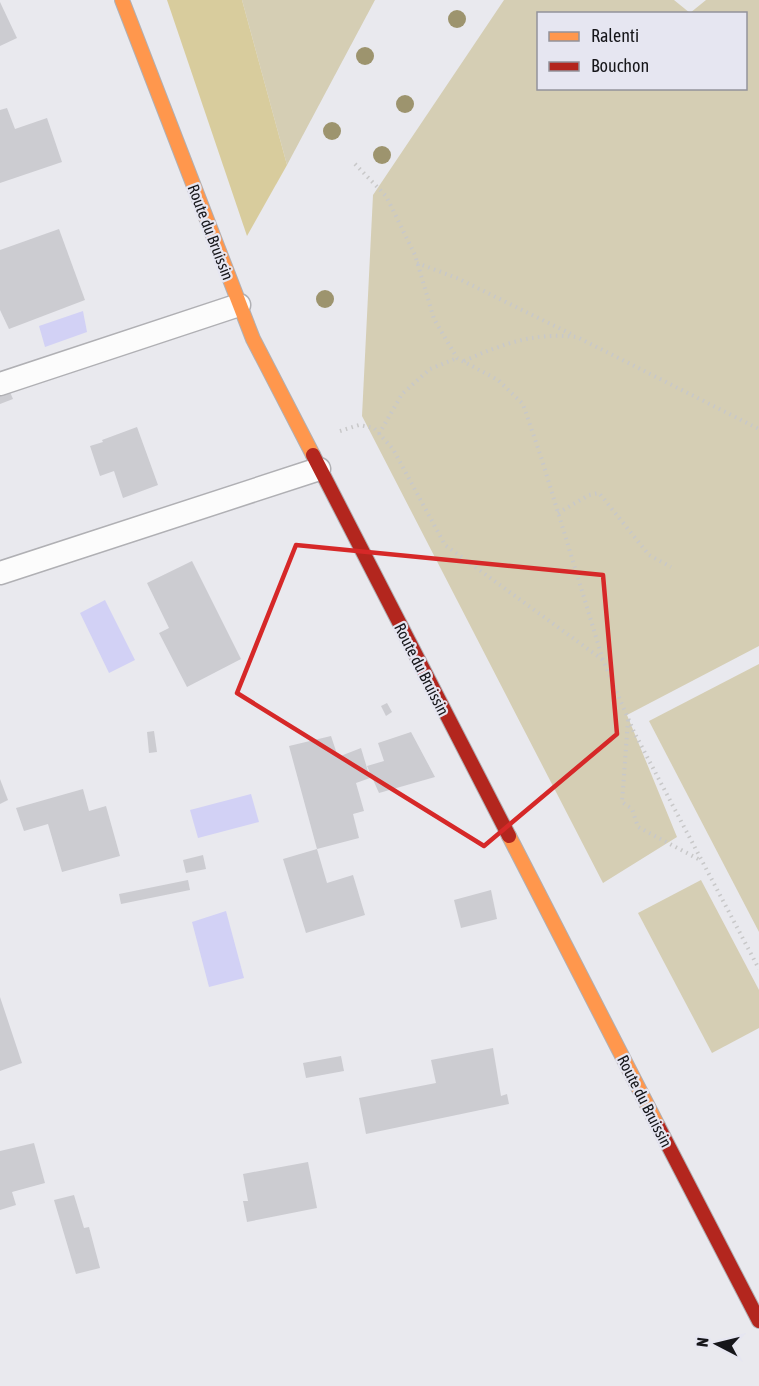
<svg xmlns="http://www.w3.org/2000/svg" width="759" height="1386" font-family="'Asap Condensed',sans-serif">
  <rect width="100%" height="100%" fill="#e9e9ee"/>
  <!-- green -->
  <g fill="#d5ceb4" fill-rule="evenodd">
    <path d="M242 0H375L287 165Z"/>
    <path d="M504 0H674L690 13 706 0H759V646L627 715 677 837 603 883 362 416 373 195ZM538 14H746V88H538Z"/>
    <path d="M759 664V932L649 721Z"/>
    <path d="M701 880 759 990V1028L712 1053 638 913Z"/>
  </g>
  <!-- forest -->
  <path fill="#d8cc9d" d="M167 0H242L287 165 247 236Z"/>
  <!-- water -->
  <g fill="#d2d1f5">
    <path d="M83 311 87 332 45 347 39 326Z"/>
    <path d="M105 600 135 660 109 673 80 613Z"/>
    <path d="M251 794 259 822 198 838 190 810Z"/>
    <path d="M226 911 244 978 209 987 192 922Z"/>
  </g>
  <!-- building -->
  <g fill="#ccccd1">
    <path d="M0 2 17 38 0 46Z"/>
    <path d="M7 108 15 129 47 118 62 162 0 183V110Z"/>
    <path d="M59 229 85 300 9 329 0 310V250Z"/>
    <path d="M9 390 13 399 0 404V393Z"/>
    <path d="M137 427 158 485 123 498 114 471 100 476 90 446 103 442 102 440Z"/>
    <path d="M192 561 241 659 187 687 159 633 169 628 147 583Z"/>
    <path d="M387 703 392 712 386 716 381 706Z"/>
    <path d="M154 731 157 752 149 753 147 732Z"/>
    <path d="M411 732 435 777 379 793 367 766 384 761 378 743Z"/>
    <path d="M331 736 338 757 361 748 370 778 356 783 364 811 353 814 359 838 317 849 289 746Z"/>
    <path d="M0 779 8 800 0 804Z"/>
    <path d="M83 789 89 811 106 806 120 856 62 872 48 824 24 831 16 808Z"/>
    <path d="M317 849 327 883 353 875 365 915 306 933 283 859Z"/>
    <path d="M203 855 206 869 186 873 183 860Z"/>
    <path d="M188 880 190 890 121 904 119 894Z"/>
    <path d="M491 890 497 919 461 928 454 900Z"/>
    <path d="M0 997 22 1063 0 1071Z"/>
    <path d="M493 1048 501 1096 507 1094 509 1104 366 1134 359 1098 436 1083 431 1060Z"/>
    <path d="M341 1056 344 1071 306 1078 303 1063Z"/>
    <path d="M34 1143 45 1183 12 1192 16 1205 0 1210V1151Z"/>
    <path d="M308 1162 317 1208 247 1222 243 1201H248L243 1174Z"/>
    <path d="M74 1195 84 1228 89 1227 100 1268 76 1274 54 1200Z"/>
  </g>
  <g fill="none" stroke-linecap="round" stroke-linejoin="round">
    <!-- lane casing -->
    <g stroke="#b0b0b4" stroke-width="25">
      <g id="lane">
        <path d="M0 384 239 305"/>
        <path d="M0 573 319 469"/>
      </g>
    </g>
    <!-- slow casing -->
    <g stroke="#b0b0b4" stroke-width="16">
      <g id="slow">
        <path d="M122 0 253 339 313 455"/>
        <path d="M509 836 658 1126"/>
      </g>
    </g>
    <!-- jam casing -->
    <g stroke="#b0b0b4" stroke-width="16">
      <g id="jam">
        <path d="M313 455 509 836"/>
        <path d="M658 1126 759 1321"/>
      </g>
    </g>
    <!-- path -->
    <g stroke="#c8c8c9" stroke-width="4" stroke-dasharray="1.5 4.5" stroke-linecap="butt">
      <path d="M355 164 386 196 415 255 434 319 457 358 498 380 523 404 542 460 603 660 634 732 759 969"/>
      <path d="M417 263 457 278 573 335"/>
      <path d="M464 361C502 344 534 332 577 337L759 429"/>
      <path d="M340 431 359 425 374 428 393 449 445 545 603 660"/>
      <path d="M379 434 402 394 430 369 457 358"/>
      <path d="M558 513 589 495 599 493 649 555 671 567"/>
      <path d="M628 720 622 802 632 809 638 827 702 861"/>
    </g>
    <!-- lane -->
    <use href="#lane" stroke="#fcfcfc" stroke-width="22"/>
    <!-- slow -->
    <use href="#slow" stroke="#ff974d" stroke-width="14"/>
    <!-- jam -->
    <use href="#jam" stroke="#b3261e" stroke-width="14"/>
  </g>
  <!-- trees -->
  <g fill="#9d946e">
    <circle cx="457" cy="19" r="9"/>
    <circle cx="365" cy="56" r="9"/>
    <circle cx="405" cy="104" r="9"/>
    <circle cx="332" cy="131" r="9"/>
    <circle cx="382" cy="155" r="9"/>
    <circle cx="325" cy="299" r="9"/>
  </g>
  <!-- marked area -->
  <path fill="none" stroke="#d62828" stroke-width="4.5" stroke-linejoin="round" d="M296 545 603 575 617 734 484 846 237 693Z"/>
  <g text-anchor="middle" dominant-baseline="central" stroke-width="4.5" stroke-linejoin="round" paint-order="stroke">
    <!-- street labels -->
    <g font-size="16" fill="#16161a" stroke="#e6e6f1">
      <text transform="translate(211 232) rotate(69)">Route du Bruissin</text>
      <text transform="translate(422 669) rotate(63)">Route du Bruissin</text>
      <text transform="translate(645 1101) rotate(63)">Route du Bruissin</text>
    </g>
  </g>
  <!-- legend -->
  <rect x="537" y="12" width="210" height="78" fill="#e6e6f1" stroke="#93939b" stroke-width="1.5"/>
  <rect x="549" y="32" width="30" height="9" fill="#ff974d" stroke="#93939b" stroke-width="1.5"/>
  <text x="591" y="42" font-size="18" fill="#16161a">Ralenti</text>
  <rect x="549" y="62" width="30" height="9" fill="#b3261e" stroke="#93939b" stroke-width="1.5"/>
  <text x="591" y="72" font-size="18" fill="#16161a">Bouchon</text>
  <!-- north arrow -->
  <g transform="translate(717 1344) rotate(277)" stroke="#e6e6f1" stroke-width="4.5" paint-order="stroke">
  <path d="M0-4.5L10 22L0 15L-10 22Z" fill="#16161a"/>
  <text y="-9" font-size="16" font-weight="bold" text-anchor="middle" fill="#16161a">N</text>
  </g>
</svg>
